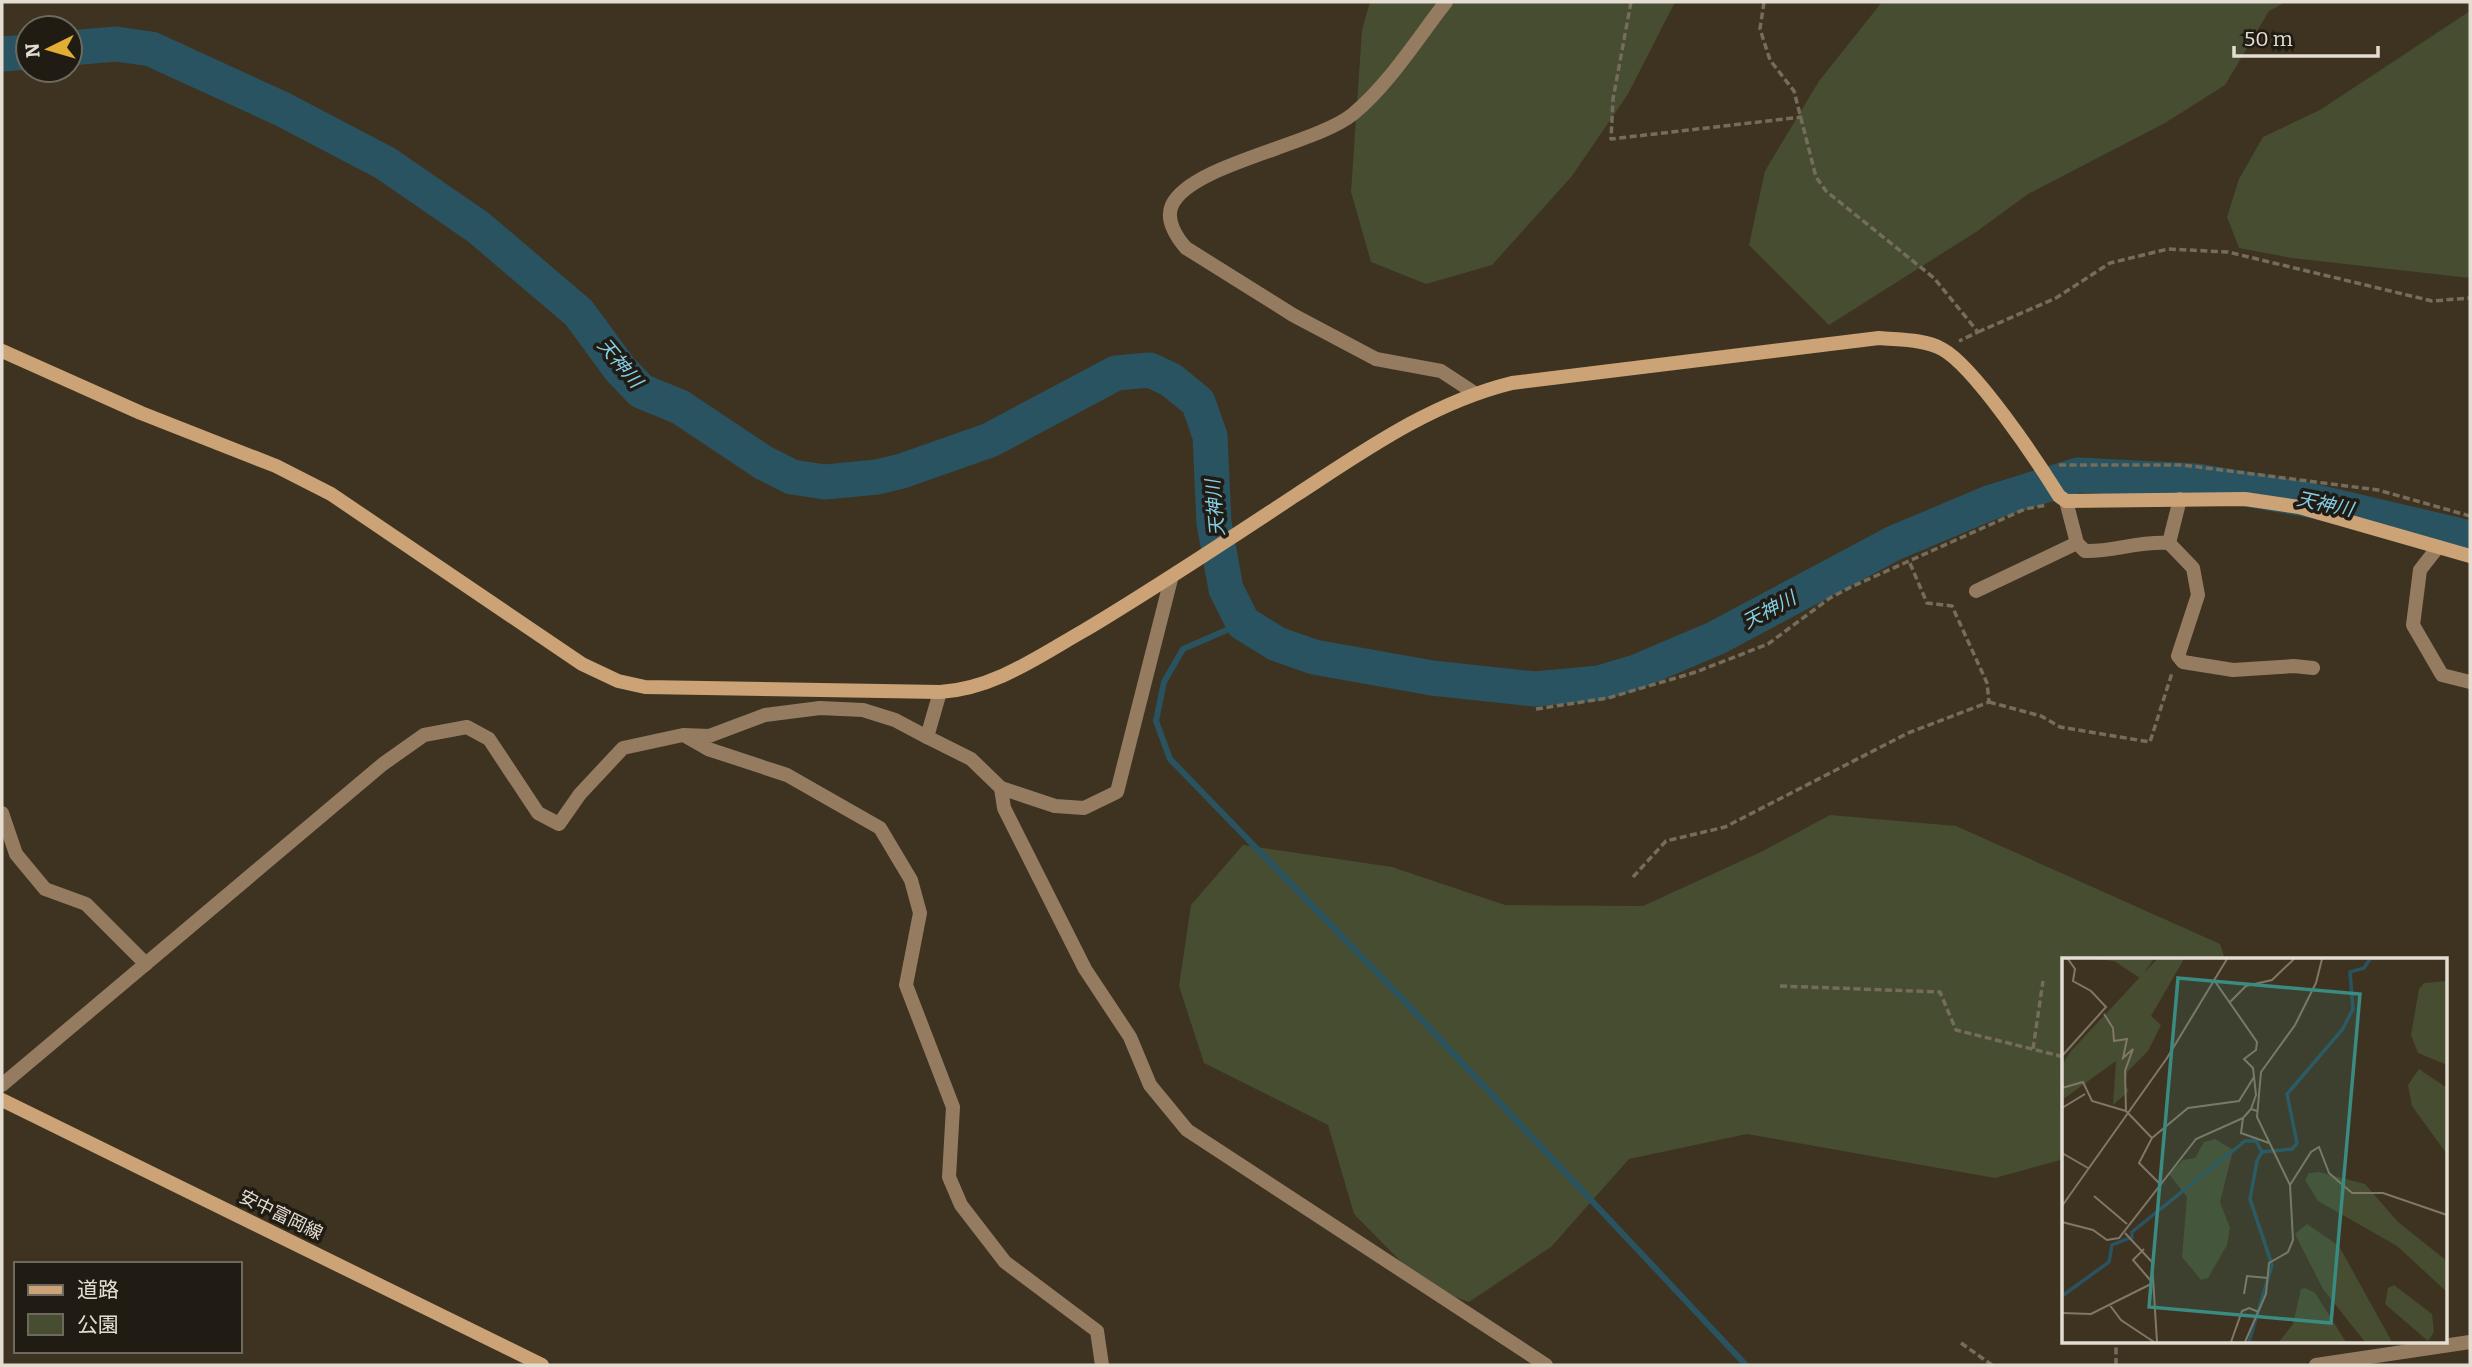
<svg xmlns="http://www.w3.org/2000/svg" width="2472" height="1367" font-family="Bitter,'Noto Sans JP',serif">
  <rect width="100%" height="100%" fill="#3e3320"/>
  <!-- green -->
  <g fill="#464d30">
    <path d="M1370 2H1675L1628 94 1572 176 1492 265 1426 284 1371 262 1351 192 1362 30Z"/>
    <path d="M1882 2H2286L2269 11 2225 85 2165 123 2028 194 1976 232 1829 325 1749 245 1765 171 1819 81Z"/>
    <path d="M2470 11V278L2292 258 2239 248 2227 217 2239 179 2263 137 2320 110Z"/>
    <path d="M1830 815 1956 826 2220 944 2225 959H2064V1159L1995 1178 1747 1134 1629 1159 1551 1247 1469 1302 1425 1286 1354 1214 1328 1125 1204 1063 1179 986 1191 905 1243 845 1392 867 1505 905 1643 906 1763 851Z"/>
  </g>
  <g fill="none" stroke-linecap="round" stroke-linejoin="round">
    <!-- stream -->
    <path stroke="#295360" stroke-width="6" d="M1243 623 1183 649 1164 682 1156 721 1170 759 1391 987 1746 1365"/>
    <!-- river -->
    <g stroke="#295360" stroke-width="35">
      <path d="M70 48 116 44 151 49 282 109 385 163 478 227 579 313 620 369 641 391 680 407 764 463 792 477 825 482 877 477 902 471 990 440 1116 373 1150 370 1171 380 1198 402 1210 436 1214 523 1226 589 1243 623 1277 644 1314 657 1432 678 1535 689 1599 683 1636 672 1716 638 1894 543 1989 503 2078 475 2197 481 2304 499 2470 538"/>
      <path d="M2 54 28 52"/>
    </g>
    <!-- path -->
    <g stroke="#756c5b" stroke-width="3.5" stroke-dasharray="7 3.5" stroke-linecap="butt">
      <path d="M1631 2 1613 99 1611 139 1802 117"/>
      <path d="M1764 2 1760 29 1770 60 1794 91 1816 177 1826 191 1934 278 1978 332 1959 341"/>
      <path d="M1978 332 2056 298 2110 263 2168 249 2228 252 2432 301 2470 298"/>
      <path d="M2059 465H2183L2378 490 2470 516"/>
      <path d="M1989 702 2041 716 2060 727 2150 742 2172 673"/>
      <path d="M1536 709 1608 698 1696 672 1768 644 1830 598 1851 587 2025 509 2047 505"/>
      <path d="M1633 877 1666 841 1725 827 1908 733 1989 702 1987 683 1952 606 1927 603 1909 561"/>
      <path d="M1780 986 1940 992 1956 1030 2064 1057"/>
      <path d="M2033 1049 2043 981"/>
      <path d="M1961 1343 1992 1365"/>
      <path d="M2116 1365V1341"/>
    </g>
    <!-- street -->
    <g stroke="#957c61" stroke-width="14">
      <path d="M1446 2C1417 39 1390 83 1353 114 1315 145 1191 164 1172 205 1165 220 1177 238 1186 248L1293 315 1376 359 1441 371 1473 392"/>
      <path d="M2180 499 2169 543 2193 568 2198 595 2178 656 2183 662 2233 670 2294 666 2313 668"/>
      <path d="M2066 501 2077 543 2085 551C2112 552 2138 541 2169 543"/>
      <path d="M2438 547 2420 570 2413 625 2442 675 2470 682"/>
      <path d="M1976 591 2077 543"/>
      <path d="M940 692 927 737 971 759 1001 788 1055 806 1084 808 1117 792 1171 579"/>
      <path d="M687 737 708 749 787 775 880 828 911 880 920 913 906 985 953 1107 949 1177 961 1205 1005 1262 1097 1331 1102 1365"/>
      <path d="M1001 788 1004 808 1085 969 1130 1037 1150 1085 1187 1130 1546 1365"/>
      <path d="M2 813 16 854 45 889 86 904 146 964"/>
      <path d="M2 1085 383 764 424 735 467 727 489 739 538 813 559 824 580 794 623 748 683 735 709 736 765 715 820 708 863 710 895 720 927 737"/>
      <path d="M2316 1365 2470 1342"/>
    </g>
    <!-- secondary -->
    <g stroke="#cba377" stroke-width="14">
      <path d="M2 351 141 413 276 466 331 494 582 664 618 681 645 687 940 692C994 689 1039 656 1085 630 1157 587 1226 541 1296 495 1365 450 1431 403 1512 383L1879 338C1899 340 1924 339 1942 349 1974 366 2038 462 2059 496L2066 501 2245 499 2299 507 2470 556"/>
      <path d="M2 1100 542 1365"/>
    </g>
  </g>
  <g text-anchor="middle" dominant-baseline="central" stroke-width="7" stroke-linejoin="round" paint-order="stroke">
    <!-- street labels -->
    <g font-size="18" fill="#e4ddd2" stroke="#201b13">
      <text transform="translate(281 1215) rotate(26)">安中富岡線</text>
    </g>
    <!-- water labels -->
    <g font-size="19" font-style="italic" fill="#84cee6" stroke="#201b13">
      <text transform="translate(620 363) rotate(50)">天神川</text>
      <text transform="translate(2325 504) rotate(12)">天神川</text>
      <text transform="translate(1215 508) rotate(-95)">天神川</text>
      <text transform="translate(1769 610) rotate(-28)">天神川</text>
    </g>
  </g>
  <!-- overview -->
  <g transform="translate(2062 958)">
    <rect width="385" height="385" fill="#3e3320"/>
    <path d="M32 1H92L78 20 52 3ZM95 1H122L89 58 99 67 86 93 66 113 63 127 67 133 51 147 54 103 0 142V107L9 93ZM385 23V107L356 95 349 77 357 31 362 25ZM357 111 385 130V196L350 148 346 127ZM153 181 171 192 158 244 168 270 165 287 146 320 139 322 120 299 125 239 107 216 121 202 133 200 142 184ZM257 214 303 226 336 264 385 303V334L335 288 256 243 243 222 247 215ZM245 266 277 288 330 384H303L261 331 233 276ZM332 327 370 356 372 374 366 383 323 346 326 330ZM243 330 253 335 284 384H217L231 366 239 331Z" fill="#464d30"/>
    <path fill="none" stroke="#295360" stroke-width="3.5" d="M0 338 47 304 50 287 70 279V274L183 183H194L200 194M187 384 210 307 188 241 195 203 200 194 230 191 235 185 225 136 280 72 291 51 288 14 302 10 308 1"/>
    <path fill="none" stroke="#807767" stroke-width="2" d="M152 22 195 84 194 92 182 101 191 110 194 137 189 151M168 44 184 28 210 22 232 1M42 56 51 70 52 83 65 81 61 100 71 91 63 113 64 153 90 180 77 205 98 226M0 98 44 49 29 33 11 23 13 11 6 1M0 130 21 124 30 143 64 153M0 150 23 136M195 153 189 151 181 160 179 175 207 185M90 180 126 150 177 143 192 119M0 195 26 210M228 227 249 194 257 189 267 215 290 235H321L385 257M32 238 65 266M0 248 105 100 165 1M0 264 31 272 45 282 57 280 134 181 181 160M63 275 90 304 95 384M82 291 71 302 89 323M182 336 185 318 206 320M47 346 59 362 92 384M0 355 29 356 89 326M169 384 180 353 187 350 197 354M183 384 204 336 207 305 226 294 231 282 228 227 195 159 199 114 233 67 254 25 260 1"/>
    <path fill="#3a8b82" fill-opacity="0.15" stroke="#3a8b82" stroke-width="3.5" d="M116 20 298 36 269 365 87 349Z"/>
    <rect width="385" height="385" fill="none" stroke="#e4ddd2" stroke-width="3.5"/>
  </g>
  <!-- border -->
  <rect width="2472" height="1367" fill="none" stroke="#e4ddd2" stroke-width="7"/>
  <!-- legend -->
  <rect x="14" y="1262" width="228" height="91" fill="#201b13" stroke="#6e695f" stroke-width="2"/>
  <rect x="28" y="1285" width="35" height="10" fill="#cba377" stroke="#6e695f" stroke-width="2"/>
  <text x="77" y="1297" font-size="21" fill="#e4ddd2">道路</text>
  <rect x="28" y="1314" width="35" height="21" fill="#464d30" stroke="#6e695f" stroke-width="2"/>
  <text x="77" y="1332" font-size="21" fill="#e4ddd2">公園</text>
  <!-- north arrow -->
  <g transform="translate(49 49) rotate(265)"><circle r="33" fill="#201b13" stroke="#6e695f" stroke-width="2"/>
  <path d="M0-5L12 26L0 18L-12 26Z" fill="#e1af34"/>
  <text y="-10" font-size="19" font-weight="bold" text-anchor="middle" fill="#e4ddd2">N</text>
  </g>
  <!-- scale -->
  <path d="M2234 46v10h144v-10" fill="none" stroke="#e4ddd2" stroke-width="3.5"/>
  <text x="2244" y="46" font-size="21" fill="#e4ddd2" stroke="#201b13" stroke-width="5" paint-order="stroke">50 m</text>
</svg>
